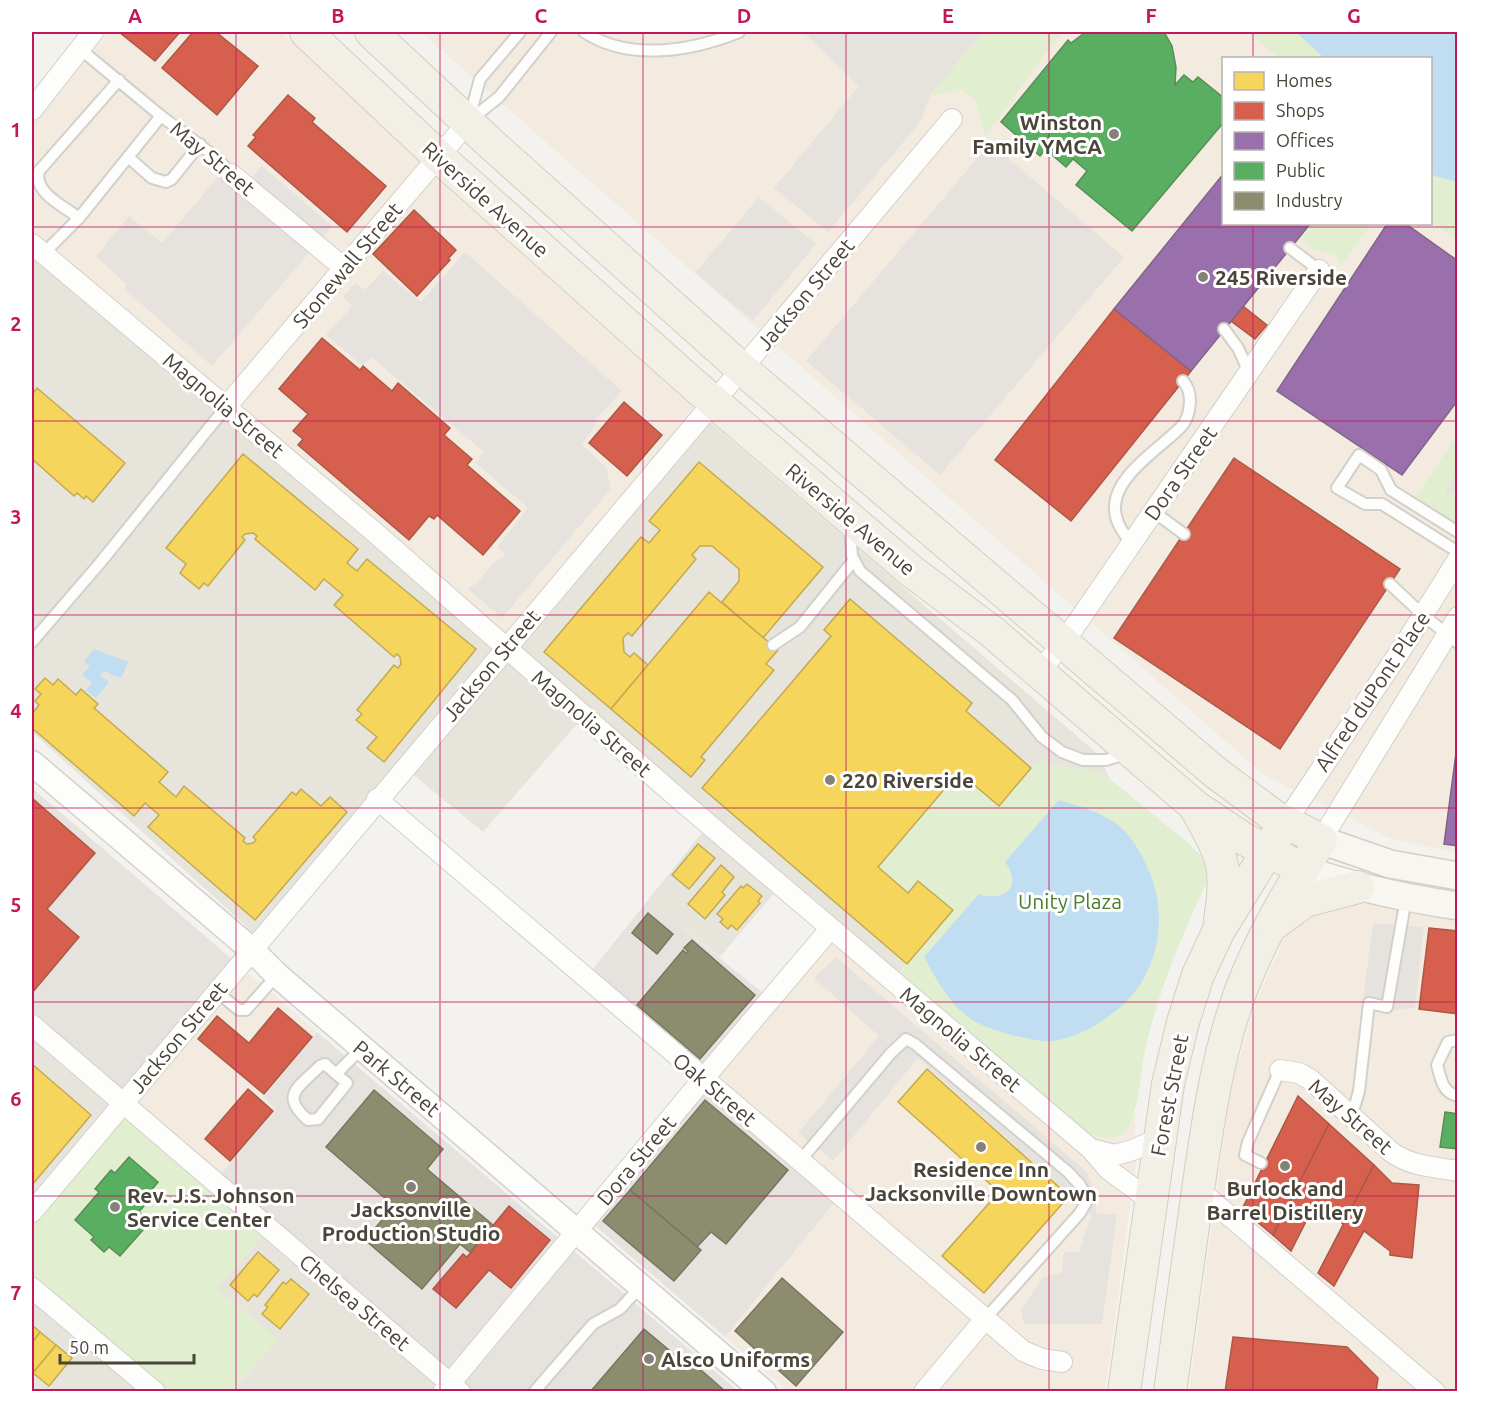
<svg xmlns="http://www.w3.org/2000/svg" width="1489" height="1423" font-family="Ubuntu,sans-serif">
  <rect width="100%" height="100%" fill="#f4f2ee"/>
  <!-- residential -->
  <g fill="#e7e4dc">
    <path d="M32 257 292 473 696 410 1098 754 1110 779 1090 770 1060 767 1041 761 1031 768 999 806 918 881 953 910 888 986 776 891 720 957 648 900 704 830 578 723 483 832 400 764 255 934 32 732Z"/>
    <path d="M32 1039 124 1118 32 1227Z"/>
    <path d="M262 1237 385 1339 448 1391H233L277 1339 217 1289Z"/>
    <path d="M32 1274 168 1391H32Z"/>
  </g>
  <!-- commercial -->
  <g fill="#f3ebdf">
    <path d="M108 32H282L453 193 696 410 496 650 292 473 32 257V122Z"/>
    <path d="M421 32H983L931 94 963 90 976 102 985 135 1062 32H1249L1279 58H1224V224H1310L1299 237 1322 250 1334 254 1338 257 1342 266 1371 224 1431 223 1457 240V435L1416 497 1457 524V853L1389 838 1264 775Z"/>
    <path d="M1349 896 1457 918V1391L1189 1392 1231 1085 1259 995 1287 933 1301 913Z"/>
    <path d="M834 941 888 986 900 973 1087 1133 1101 1138H1114L1123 1134 1135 1112 1136 1162 1105 1391H788L725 1337 837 1199 707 1091Z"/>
    <path d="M246 971 317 1032 264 1097 277 1110 207 1190 124 1118Z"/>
  </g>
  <!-- industrial -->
  <g fill="#e6e2de">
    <path d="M32 788 246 971 124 1118 32 1039Z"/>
    <path d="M648 900 779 1006 707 1091 837 1199 725 1337 593 1224 706 1091 580 985Z"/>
    <path d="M317 1032 514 1200 738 1391H448L262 1237 207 1190 276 1110 264 1097Z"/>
  </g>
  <!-- green -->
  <g fill="#e1eecf">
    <path d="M983 32H1062L985 136 976 102 963 90 930 95Z"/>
    <path d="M1249 32H1296L1324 58H1279Z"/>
    <path d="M1431 175 1457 182V240L1431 223Z"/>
    <path d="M1310 224H1371L1341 267C1336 246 1328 256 1315 250 1309 247 1304 241 1298 238Z"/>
    <path d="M1457 435V524L1416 497Z"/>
    <path d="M1041 761 1060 767 1090 770 1110 779 1188 843 1201 856 1206 868V883C1181 939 1156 995 1144 1056 1140 1075 1138 1121 1123 1134 1113 1142 1098 1137 1087 1133L900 973 953 910 919 881 908 893 878 867 959 772 999 806 1031 768Z"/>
    <path d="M124 1118 262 1237 217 1289 278 1339 233 1391H168L32 1274V1227Z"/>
  </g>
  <!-- parking -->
  <g fill="#e6e3df">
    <path d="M803 32H983L930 95 921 121 828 232 774 188 859 86Z"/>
    <path d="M990 143 1124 257 940 475 806 361Z"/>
    <path d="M262 166 332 226 212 366 124 289 127 285 96 256 129 216 162 243 218 177 239 192Z"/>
    <path d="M759 197 816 244 753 321 695 273Z"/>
    <path d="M465 252 622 391 596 419V424L582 445 606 467 611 489 502 618 467 588 476 584 493 563 506 555 497 547 528 508 476 463 484 452 371 357 363 366 326 335 352 306 343 297 355 283 365 290 383 271 421 302Z"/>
    <path d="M1457 471V493L1446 495 1447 487Z"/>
    <path d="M1373 923 1424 927 1415 1008 1361 1014Z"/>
    <path d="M836 957 1087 1172 1095 1196 1096 1213 1117 1215 1102 1324H1024L1021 1310 1043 1277 1062 1273 1064 1252H1079L1091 1215 918 1058 833 1161 798 1133 879 1036 814 978Z"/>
  </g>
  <!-- water -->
  <g fill="#c0ddf1">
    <path d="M1296 32H1457V182L1431 175 1430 58H1324Z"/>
    <path d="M94 649 128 662 121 678 103 671 100 675 109 682 96 698 86 690 92 683 82 675 90 666 84 661Z"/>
    <path d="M1059 800C1078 806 1098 811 1114 822 1131 834 1140 851 1148 869 1168 912 1160 966 1128 1000 1123 1006 1116 1010 1110 1015 1094 1028 1074 1038 1053 1041 1040 1042 1025 1038 1012 1035 997 1031 980 1026 967 1016 947 1001 936 978 924 957L979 894C1005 903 1023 886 1005 862Z"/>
  </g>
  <!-- homes -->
  <g fill="#f6d55c" stroke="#c3aa52" stroke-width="1.5">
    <path d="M37 388 125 463 93 502 86 496 84 499 77 493 74 496 32 459V395Z"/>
    <path d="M243 454 358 549 347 563 357 571 367 559 476 649 384 762 367 748 377 737 356 720 362 714 357 710 394 665 398 668 401 664 400 657 397 654 394 657 334 605 343 595 324 579 315 590 255 539 257 536 253 533 245 534 242 537 245 540 208 586 204 583 199 589 180 573 186 564 166 548Z"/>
    <path d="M699 462 823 567 763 638 722 602 739 581V569L712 546H700L692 555 696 559 632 636 628 633 623 638 624 652 630 657 634 653 648 665 611 709 544 652 641 537 649 543 660 530 649 521Z"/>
    <path d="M709 592 778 650 766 664 774 670 701 757 705 760 691 777 611 709Z"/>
    <path d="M850 599 972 703 966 711 1031 768 999 806 959 772 878 867 908 893 918 881 953 910 907 964 702 788 831 636 824 630Z"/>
    <path d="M45 678 53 685 58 679 76 695 81 689 98 704 94 708 168 772 159 782 176 797 184 786 245 838 243 841 247 844 253 843 256 840 253 837 292 792 296 795 301 789 321 806 330 797 347 812 255 920 148 827 159 815 145 803 134 816 32 728V714L39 705 35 701 41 694 35 689Z"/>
    <path d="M698 844 715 858 689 889 672 875Z"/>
    <path d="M721 865 734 877 722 892 725 895 705 919 688 904Z"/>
    <path d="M747 884 762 896 758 901 760 903 737 930 731 925 728 929 720 922 723 919 717 914 741 886 743 888Z"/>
    <path d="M32 1064 91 1115 32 1185Z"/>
    <path d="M927 1069 1069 1196 984 1293 942 1256 999 1192 898 1102Z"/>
    <path d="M258 1252 279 1270 257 1297 254 1294 248 1301 230 1285Z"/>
    <path d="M291 1279 309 1294 280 1329 262 1314 268 1307 265 1305 283 1282 286 1284Z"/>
    <path d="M32 1325 40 1332 32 1343Z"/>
    <path d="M40 1332 56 1345 33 1373 32 1343Z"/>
    <path d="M56 1345 72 1358 49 1386 33 1373Z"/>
  </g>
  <!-- shops -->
  <g fill="#d6604d" stroke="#ac5847" stroke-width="1.5">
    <path d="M119 32H180L155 61Z"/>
    <path d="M193 32H216L258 66 217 115 162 68Z"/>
    <path d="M288 95 315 118 312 122 386 186 347 232 248 146 256 137 253 135Z"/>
    <path d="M414 210 456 250 448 259 450 260 417 296 373 254Z"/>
    <path d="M1243 306 1267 325 1255 339 1231 321Z"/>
    <path d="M1114 309 1191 371 1071 521 995 460Z"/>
    <path d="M322 338 360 370 363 366 392 391 398 383 450 428 444 435 472 459 467 465 520 511 483 555 437 515 434 519 429 516 409 540 298 445 303 439 293 431 308 414 279 389Z"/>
    <path d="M624 402 662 435 627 476 589 443Z"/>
    <path d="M1234 458 1400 569 1280 749 1114 638Z"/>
    <path d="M32 798 95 853 47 909 79 937 32 993Z"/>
    <path d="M1429 928 1458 931V1014L1419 1009Z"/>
    <path d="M278 1008 312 1037 264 1094 198 1039 217 1016 249 1043Z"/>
    <path d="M248 1089 273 1111 230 1161 205 1139Z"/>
    <path d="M1298 1096 1329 1124 1273 1235 1242 1209Z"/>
    <path d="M1329 1124 1374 1165 1343 1224 1317 1200 1291 1251 1273 1235Z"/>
    <path d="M1374 1165 1392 1183 1419 1185 1412 1258 1390 1255V1251L1364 1231 1334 1286 1318 1273Z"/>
    <path d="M509 1206 550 1240 511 1288 489 1270 456 1308 433 1289 463 1254 467 1257Z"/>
    <path d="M1233 1337 1347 1347 1378 1378 1376 1392H1225Z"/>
  </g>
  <!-- offices -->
  <g fill="#9970ab" stroke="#826389" stroke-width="1.5">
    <path d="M1224 173V224H1310L1191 371 1114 309Z"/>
    <path d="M1387 224H1406L1458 261V400L1402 475 1277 391Z"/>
    <path d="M1458 738V846L1444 844Z"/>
  </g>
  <!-- public -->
  <g fill="#5aae61" stroke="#568e55" stroke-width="1.5">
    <path d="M1082 32H1164L1172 46 1176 67 1175 85 1184 75 1193 82 1198 77 1224 98V122L1132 231 1076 185 1087 171 1073 159 1066 167 1051 154 1054 151 1048 146 1040 156 1001 122 1068 40 1071 43 1083 34Z"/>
    <path d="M1445 1112 1458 1114V1149L1440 1147Z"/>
    <path d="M129 1157 158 1182 145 1198 148 1201 139 1212 150 1222 120 1256 109 1247 104 1252 91 1240 94 1237 75 1220 99 1192 95 1189 111 1170 115 1173Z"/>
  </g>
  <!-- industry -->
  <g fill="#8c8c6e" stroke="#78765e" stroke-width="1.5">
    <path d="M648 913 673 934 657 954 632 933Z"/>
    <path d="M692 940 755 995 700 1059 637 1005 683 950 686 953 688 951 684 948Z"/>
    <path d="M374 1090 443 1149 427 1169 493 1225 470 1252 460 1244 422 1289 365 1240 394 1206 326 1147Z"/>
    <path d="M705 1100 788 1170 726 1244 711 1232 697 1247 630 1190Z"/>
    <path d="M630 1190 701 1250 674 1281 603 1221Z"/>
    <path d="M782 1278 843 1332 796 1386 735 1331Z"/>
    <path d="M644 1329 682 1361 686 1357 726 1392H590Z"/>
  </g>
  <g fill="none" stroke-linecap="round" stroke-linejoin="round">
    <!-- service casing -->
    <g stroke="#d2d0cb" stroke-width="14">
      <g id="service">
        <path d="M584 32C630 62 692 51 739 32"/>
        <path d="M80 49 161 116 217 158 231 174"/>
        <path d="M469 119 480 79 520 32"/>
        <path d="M470 120 499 97 551 32"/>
        <path d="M128 157 152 178 166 182 172 179 200 144"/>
        <path d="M79 218C64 206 33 193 39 171L119 80"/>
        <path d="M1290 248 1319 270"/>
        <path d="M43 254 79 218 161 116"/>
        <path d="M1224 329 1238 348 1249 372"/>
        <path d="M1154 512 1184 534"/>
        <path d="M850 528 852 556 860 571 1012 700 1042 737 1062 752 1083 760H1106L1128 753"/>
        <path d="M1458 532 1391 490 1381 470 1359 455 1337 488 1365 504H1382L1458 552"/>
        <path d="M1131 544C1123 532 1114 521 1115 506 1116 475 1160 448 1180 428 1191 417 1194 393 1183 381"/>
        <path d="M1390 584 1423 615 1458 643"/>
        <path d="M32 642 100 563 226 407"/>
        <path d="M773 645 800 627 854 560"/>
        <path d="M217 992 239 1010H246L277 975"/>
        <path d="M1458 1040 1448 1042 1437 1065C1441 1078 1442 1093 1458 1096"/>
        <path d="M336 1074 325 1064 320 1066C299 1087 279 1095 308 1120L318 1119 347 1083 336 1074 362 1048"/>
        <path d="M1349 1113 1355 1105 1359 1091 1369 1003 1387 1007 1406 898"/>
        <path d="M800 1161 891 1053 906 1039 915 1044 1068 1172 1080 1185 1088 1199 1080 1213 985 1319"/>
        <path d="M1261 1163 1245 1155 1248 1142 1280 1070"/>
        <path d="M534 1392 593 1324 620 1309 641 1286"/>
      </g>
    </g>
    <!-- minor casing -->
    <g stroke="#d2d0cb" stroke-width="22">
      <g id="minor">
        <path d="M32 110 93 32"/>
        <path d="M231 174 344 268"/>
        <path d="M32 244 372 530 680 800 1091 1149 1109 1170 1151 1201"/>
        <path d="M226 407 468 122"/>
        <path d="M1038 673 1064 642 1319 270"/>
        <path d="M377 799 1023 1351 1042 1359 1062 1362"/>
        <path d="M1285 823 1405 644 1458 559"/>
        <path d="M1321 840 1458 617"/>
        <path d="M32 1025 460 1392"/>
        <path d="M1280 1070 1299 1073 1311 1080 1390 1151C1409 1166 1434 1167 1458 1171"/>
        <path d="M1091 1149 1115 1155 1133 1150 1160 1138"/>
        <path d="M1198 1189 1435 1392"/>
        <path d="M32 1212C336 846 647 485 952 119"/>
        <path d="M32 1288 155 1392"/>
        <path d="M443 1392 703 1079 830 929"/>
        <path d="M924 1392 985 1319"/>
      </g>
    </g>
    <!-- tertiary casing -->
    <g stroke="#d2d0cb" stroke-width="27">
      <path id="tertiary" d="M32 763 252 950 277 975 764 1392"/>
    </g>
    <!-- secondary casing -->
    <g stroke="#d3cfc5" stroke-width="30">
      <g id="secondary">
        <path d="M1321 840 1390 864 1458 876"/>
        <path d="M1303 869C1353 887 1404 898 1458 906"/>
      </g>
    </g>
    <!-- primary casing -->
    <g stroke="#d6cebb" stroke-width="34">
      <g id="primary">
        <path d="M306 32 439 157 693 384 910 570 991 631 1196 807 1244 839 1303 869"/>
        <path d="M371 32 489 142 742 369 1216 773 1274 816 1321 840C1290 889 1260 939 1240 993 1216 1059 1207 1128 1197 1197 1188 1262 1179 1327 1170 1392"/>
        <path d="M1197 810C1222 856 1229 866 1220 919"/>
        <path d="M1275 923 1305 901 1358 887"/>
        <path d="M1124 1392 1168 1084 1183 1022 1198 975 1218 932 1278 834"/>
      </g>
    </g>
    <!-- service -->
    <use href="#service" stroke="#fdfdfc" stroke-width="10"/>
    <!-- minor -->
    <use href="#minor" stroke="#fdfdfc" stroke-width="20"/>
    <!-- tertiary -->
    <use href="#tertiary" stroke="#fdfdfc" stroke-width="24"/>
    <!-- secondary -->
    <use href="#secondary" stroke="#f7f6f1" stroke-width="27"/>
    <!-- primary -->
    <use href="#primary" stroke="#f2efe6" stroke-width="32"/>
  </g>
  <!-- grid -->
  <path fill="none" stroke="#c2185b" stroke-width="1.5" stroke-opacity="0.55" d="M236 32V1392M440 32V1392M643 32V1392M846 32V1392M1049 32V1392M1253 32V58M1253 224V1392M32 227H1458M32 421H1458M32 615H1458M32 808H1458M32 1002H1458M32 1196H1458"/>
  <!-- markers -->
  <g fill="#868178" stroke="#fff" stroke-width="2">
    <circle cx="1114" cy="134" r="6"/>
    <circle cx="1203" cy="277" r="6"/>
    <circle cx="830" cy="780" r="6"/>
    <circle cx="981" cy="1147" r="6"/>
    <circle cx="1285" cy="1166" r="6"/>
    <circle cx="411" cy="1187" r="6"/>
    <circle cx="115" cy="1207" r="6"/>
    <circle cx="649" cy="1359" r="6"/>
  </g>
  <g text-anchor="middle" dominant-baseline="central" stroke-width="6" stroke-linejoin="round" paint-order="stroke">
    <!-- poi labels -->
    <g font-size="21" font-weight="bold" fill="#4b4439" stroke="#fff" text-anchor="start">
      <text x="1102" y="122" text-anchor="end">Winston<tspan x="1102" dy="24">Family YMCA</tspan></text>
      <text x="1215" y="277">245 Riverside</text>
      <text x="842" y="780">220 Riverside</text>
      <text x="981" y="1169" text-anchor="middle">Residence Inn<tspan x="981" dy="24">Jacksonville Downtown</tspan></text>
      <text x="1285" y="1188" text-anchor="middle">Burlock and<tspan x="1285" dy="24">Barrel Distillery</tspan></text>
      <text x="127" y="1195">Rev. J.S. Johnson<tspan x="127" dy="24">Service Center</tspan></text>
      <text x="411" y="1209" text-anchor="middle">Jacksonville<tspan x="411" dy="24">Production Studio</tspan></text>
      <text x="661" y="1359">Alsco Uniforms</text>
    </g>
    <!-- street labels -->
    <g font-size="21" fill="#4b4439" stroke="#fff">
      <text transform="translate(213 158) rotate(40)">May Street</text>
      <text transform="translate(486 199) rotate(42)">Riverside Avenue</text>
      <text transform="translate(347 265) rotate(-50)">Stonewall Street</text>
      <text transform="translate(805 294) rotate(-50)">Jackson Street</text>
      <text transform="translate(224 405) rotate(40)">Magnolia Street</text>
      <text transform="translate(1180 473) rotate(-55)">Dora Street</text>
      <text transform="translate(851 519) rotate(40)">Riverside Avenue</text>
      <text transform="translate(491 665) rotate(-50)">Jackson Street</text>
      <text transform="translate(1372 691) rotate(-56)">Alfred duPont Place</text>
      <text transform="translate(592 723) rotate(41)">Magnolia Street</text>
      <text transform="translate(178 1037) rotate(-50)">Jackson Street</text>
      <text transform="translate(961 1039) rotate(40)">Magnolia Street</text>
      <text transform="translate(397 1078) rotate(40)">Park Street</text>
      <text transform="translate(715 1089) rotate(40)">Oak Street</text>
      <text transform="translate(1169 1095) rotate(-79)">Forest Street</text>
      <text transform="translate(1351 1116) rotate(41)">May Street</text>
      <text transform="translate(636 1160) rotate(-50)">Dora Street</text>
      <text transform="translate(355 1302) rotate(40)">Chelsea Street</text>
    </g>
    <!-- park labels -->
    <g font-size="21" fill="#4a7f2a" stroke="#fff">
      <text x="1070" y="901">Unity Plaza</text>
    </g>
  </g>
  <!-- border -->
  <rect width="1489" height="1423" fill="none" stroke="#ffffff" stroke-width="66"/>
  <!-- legend -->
  <rect x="1222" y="57" width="210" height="168" fill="#ffffff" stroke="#b7b4b0" stroke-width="1.5"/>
  <rect x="1234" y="72" width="30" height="18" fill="#f6d55c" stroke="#b7b4b0" stroke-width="1.5"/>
  <text x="1276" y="87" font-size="18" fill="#4b4439">Homes</text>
  <rect x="1234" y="102" width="30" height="18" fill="#d6604d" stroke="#b7b4b0" stroke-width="1.5"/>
  <text x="1276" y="117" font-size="18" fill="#4b4439">Shops</text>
  <rect x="1234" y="132" width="30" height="18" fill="#9970ab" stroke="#b7b4b0" stroke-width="1.5"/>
  <text x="1276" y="147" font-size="18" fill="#4b4439">Offices</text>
  <rect x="1234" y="162" width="30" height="18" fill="#5aae61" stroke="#b7b4b0" stroke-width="1.5"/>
  <text x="1276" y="177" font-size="18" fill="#4b4439">Public</text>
  <rect x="1234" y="192" width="30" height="18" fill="#8c8c6e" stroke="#b7b4b0" stroke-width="1.5"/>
  <text x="1276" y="207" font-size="18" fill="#4b4439">Industry</text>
  <!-- scale -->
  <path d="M60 1354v9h134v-9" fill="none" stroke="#4b4439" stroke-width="3"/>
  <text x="69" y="1354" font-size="18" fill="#4b4439" stroke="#ffffff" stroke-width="4.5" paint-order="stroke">50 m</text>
  <rect x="33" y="33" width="1423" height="1357" fill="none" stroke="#c2185b" stroke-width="2"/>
  <g font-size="20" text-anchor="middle" font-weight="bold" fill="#c2185b">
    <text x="135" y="23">A</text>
    <text x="338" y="23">B</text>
    <text x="541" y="23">C</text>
    <text x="744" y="23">D</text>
    <text x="948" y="23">E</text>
    <text x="1151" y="23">F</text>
    <text x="1354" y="23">G</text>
    <text x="16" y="137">1</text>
    <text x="16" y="331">2</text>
    <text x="16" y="524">3</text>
    <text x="16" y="718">4</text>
    <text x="16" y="912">5</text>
    <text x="16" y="1106">6</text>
    <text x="16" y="1300">7</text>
  </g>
</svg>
